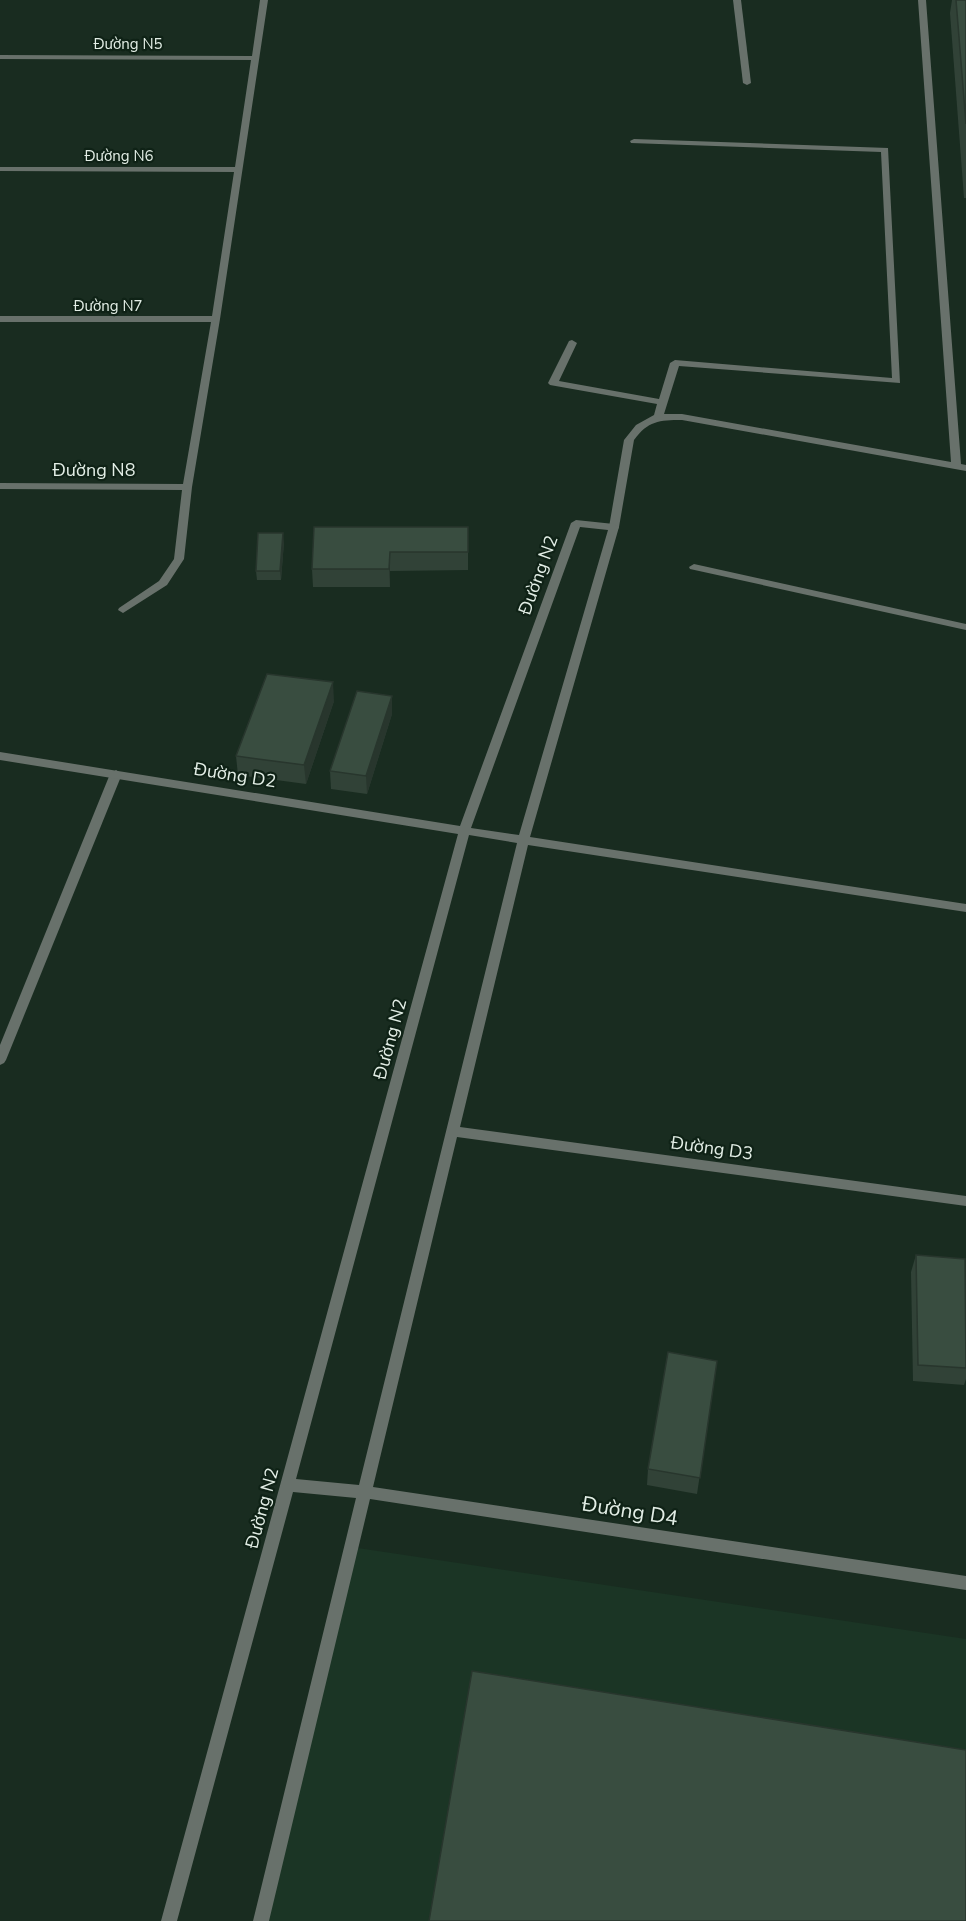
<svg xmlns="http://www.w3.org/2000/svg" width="966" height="1921" font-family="'Nunito Sans',sans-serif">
  <rect width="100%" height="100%" fill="#192c20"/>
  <!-- built -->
  <path fill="#1b3525" d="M351 1547 966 1639V1921H261Z"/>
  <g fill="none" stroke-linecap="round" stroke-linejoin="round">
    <!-- lane -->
    <g fill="#68716b" fill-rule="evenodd">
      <path d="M733 0H741L751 83 747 85 743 83Z"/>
      <path d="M918 0H926L961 464 966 465V471L682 420C659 420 648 421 634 440L619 527 618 529H610L609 527 624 440 636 425 654 415 657 404 550 385 548 383 569 341 572 340 577 343 559 381 659 399 670 363 675 360 892 378 881 152 631 143 630 141 634 139 888 148 900 383 679 366 664 414H682L951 462Z"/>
      <path d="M694 564 966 624V630L690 569 689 567Z"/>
      <path d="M116 770 122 774 6 1060 4 1063 0 1065V1045L110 774Z"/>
    </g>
    <!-- street -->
    <g fill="#68716b" fill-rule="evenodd">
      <path d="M260 0H268L220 319 192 487 184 559 167 585 123 613 118 610 119 608 159 581 174 559 182 490 0 489V483L183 484 211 322H0V316H212L234 172 0 171V167H235L251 60 0 59V55L252 56Z"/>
      <path d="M576 520 614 524 619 527 530 837 966 904V912L528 845 460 1127 966 1196V1206L457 1137 373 1487 966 1576V1590L370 1499 269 1921H253L356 1498 293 1492 177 1921H161L458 834 0 760V752L460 826 571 523ZM580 527 608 530 519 835 471 828ZM469 835 517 843 359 1485 296 1479Z"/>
    </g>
  </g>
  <!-- wall -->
  <g fill="#314237">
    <path d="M952 0H966V198H964L950 13Z"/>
    <path d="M468 527V570L390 571V587H313L312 569Z"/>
    <path d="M284 542 281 580H257L256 571Z"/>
    <path d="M392 696V714L367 794 331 789 330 771Z"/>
    <path d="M334 701 306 784 238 775 236 756Z"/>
    <path d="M916 1255 966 1280V1379L964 1385 913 1381 911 1272Z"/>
    <path d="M717 1361 697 1494 647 1485 648 1469Z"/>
  </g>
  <!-- shaded-wall -->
  <g fill="#28362d">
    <path d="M283 533 284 542 281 580 280 571Z"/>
    <path d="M390 552V587L389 569Z"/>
    <path d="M333 682 334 701 306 784 304 765Z"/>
    <path d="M392 696V714L367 794 366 776Z"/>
  </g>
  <!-- building -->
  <g fill="#394d40" stroke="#28362d" stroke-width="1.5">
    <path d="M956 0H966V124Z"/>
    <path d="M314 527H468V552H390L389 569H312Z"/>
    <path d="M258 533H283L280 571H256Z"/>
    <path d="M267 674 333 682 304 765 236 756Z"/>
    <path d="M357 691 392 696 366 776 330 771Z"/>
    <path d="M916 1255 965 1259 966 1368 918 1365Z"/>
    <path d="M668 1352 717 1361 700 1478 648 1469Z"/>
    <path d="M472 1671 966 1750V1921H429Z"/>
  </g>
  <g text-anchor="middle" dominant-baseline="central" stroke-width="4.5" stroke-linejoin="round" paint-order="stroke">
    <!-- far-street labels -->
    <g font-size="15" fill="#e3eee6" stroke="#0f2216">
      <text x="128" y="44">Đường N5</text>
      <text x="119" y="156">Đường N6</text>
      <text x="108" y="306">Đường N7</text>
    </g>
    <!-- street labels -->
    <g font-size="18" fill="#e3eee6" stroke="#0f2216">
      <text x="94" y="470">Đường N8</text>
      <text transform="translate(538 575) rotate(-70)">Đường N2</text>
      <text transform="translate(235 775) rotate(9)">Đường D2</text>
      <text transform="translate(390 1039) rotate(-75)">Đường N2</text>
      <text transform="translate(712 1148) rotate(8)">Đường D3</text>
      <text transform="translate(262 1508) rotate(-75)">Đường N2</text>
    </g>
    <!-- near-street labels -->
    <g font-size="21" fill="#e3eee6" stroke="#0f2216">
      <text transform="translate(630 1511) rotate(9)">Đường D4</text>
    </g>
  </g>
</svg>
